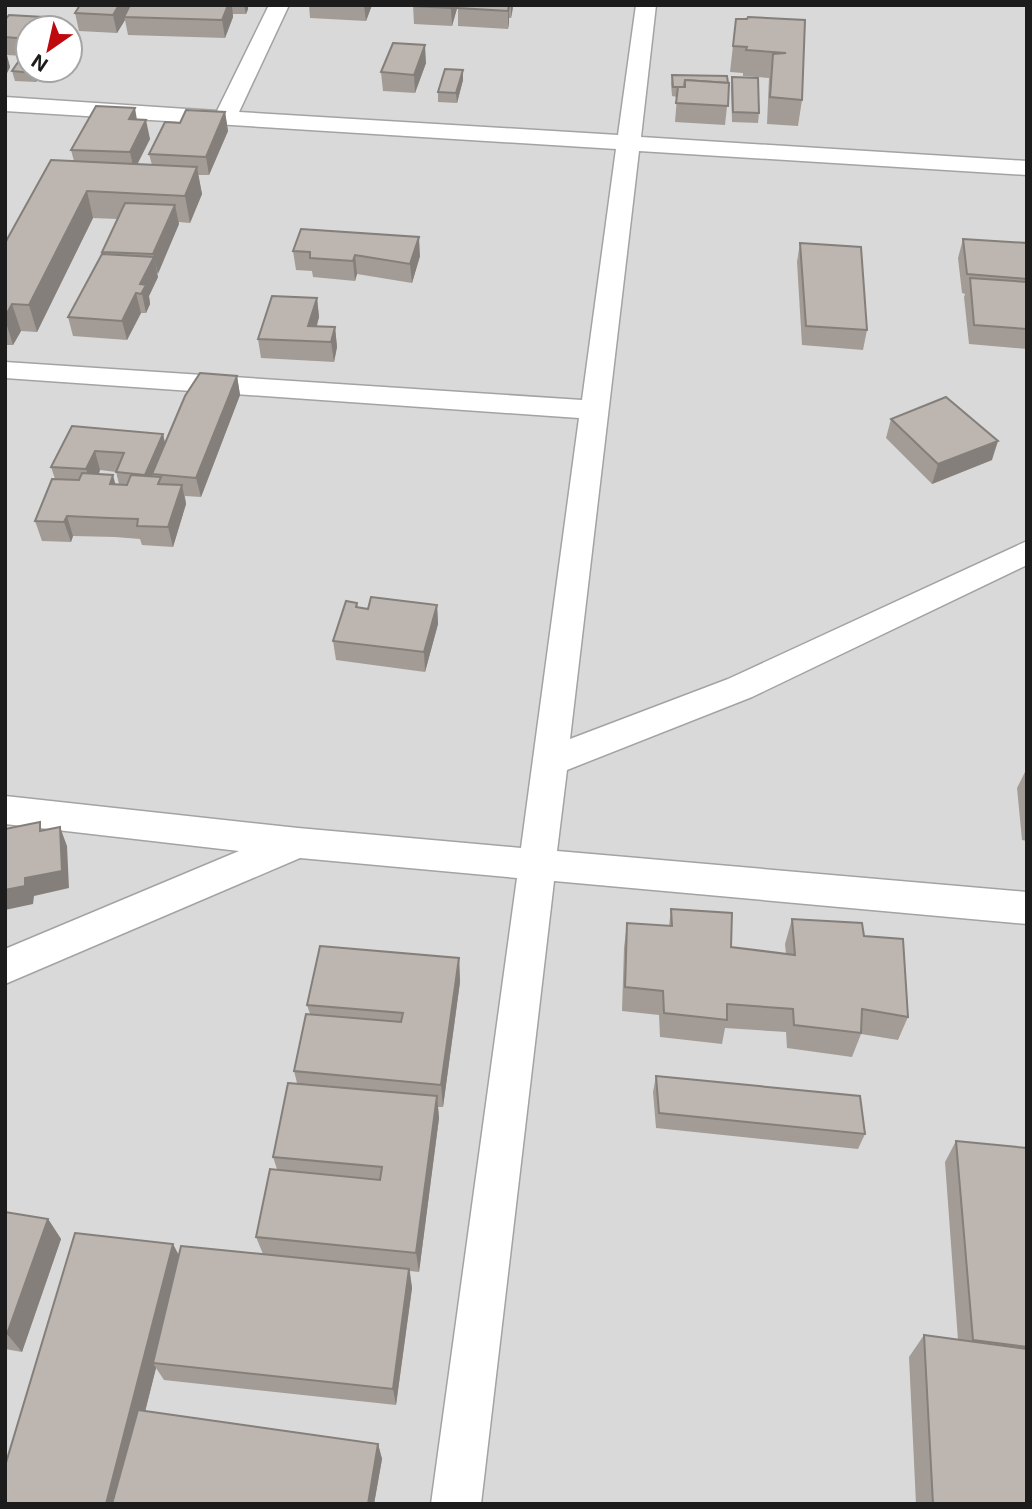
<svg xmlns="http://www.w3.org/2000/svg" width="1032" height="1509" font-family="Inter,sans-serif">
  <rect width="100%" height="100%" fill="#ede9e2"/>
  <!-- residential -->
  <path fill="#dad9d9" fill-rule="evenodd" d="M5 5H1027V1504H5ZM28 28H70V70H28Z"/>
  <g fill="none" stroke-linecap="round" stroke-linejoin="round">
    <!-- street casing -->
    <g stroke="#a3a3a3" stroke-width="3">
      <path id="street" d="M269 5H289L239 112 618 135 636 5H656L641 137 1027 161V175L639 151 570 739 728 679 1027 541V565L752 697 567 770 557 851 1027 892V924L554 881 481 1504H431L517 878 300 858 5 984V949L239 851 5 824V796L298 828 521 848 579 418 5 378V362L582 400 616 149 5 111V97L217 111Z"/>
    </g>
    <!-- street -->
    <use href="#street" fill="#fff" fill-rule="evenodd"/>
  </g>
  <!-- wall -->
  <g fill="#a39c96" fill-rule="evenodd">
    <path d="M80 5H252L248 6V9L246 14H233V17L225 38 128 35 125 20 117 33 79 31 75 13Z"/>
    <path d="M309 5H372L366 21 310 18Z"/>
    <path d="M413 5H458L452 26 414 24Z"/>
    <path d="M458 5H513V9L511 18H509L508 29 458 26Z"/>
    <path d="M60 18 62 28H28V70H44L36 82 15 81 12 71 23 56 7 55 10 67 5 77V20Z"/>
    <path d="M736 19 805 20 802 100 798 126 767 124 769 78 743 76V73L730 72Z"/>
    <path d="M426 63 415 93 383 91 381 72Z"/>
    <path d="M463 70V80L457 103 438 102V92Z"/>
    <path d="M672 75 728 83 729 88 725 125 675 122 677 97 672 96 671 84Z"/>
    <path d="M732 77 759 113 758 123 732 122 731 87Z"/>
    <path d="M225 112 228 131 209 175H198L202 194 190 223 179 222V224L157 274 158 277 149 296 150 304 146 313H141L127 340 73 336 68 317 102 254V252L117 219 93 218 37 332 21 331 13 345H5V243L74 161 71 150 137 120 150 139 137 164 152 165 149 154 180 123Z"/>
    <path d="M963 239 1027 243V349L969 344 964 297 965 294 962 293 958 258Z"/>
    <path d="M800 243 867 330 863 350 802 345 797 262Z"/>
    <path d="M293 251 420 256 412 283 357 274 355 281 313 277 312 271 296 270Z"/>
    <path d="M317 298 319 317 317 326 335 327 337 347 334 362 261 358 258 339Z"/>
    <path d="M237 376 240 395 201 497 185 496 186 504 173 547 142 545 140 539 115 537 73 536 71 542 42 541 35 521 55 479 51 467 72 426 163 434 165 443ZM100 470 116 472 119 484H116L99 474Z"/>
    <path d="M891 419 992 460 932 484 886 438Z"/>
    <path d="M357 603 358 607 368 609 437 605 438 624 425 672 336 660 333 641Z"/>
    <path d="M1026 770H1027V841L1022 840 1017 788Z"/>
    <path d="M671 909 731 947 786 954 785 944 792 919 864 936 908 1017 898 1040 861 1034 852 1057 787 1048 786 1032 725 1028 722 1044 660 1037 659 1015 622 1011 624 948 627 923 669 926Z"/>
    <path d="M459 958 460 982 443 1107H438L439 1118 419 1272 410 1271 412 1288 396 1405 164 1380 156 1368 145 1411 378 1444 382 1459 374 1504H5L179 1256 263 1254 256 1237 277 1169 273 1157 297 1083 294 1071 310 1014 307 1005Z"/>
    <path d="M656 1076 865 1134 858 1149 656 1128 653 1092Z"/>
    <path d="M956 1141 1027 1148V1504H916L909 1357 924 1335 958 1340 945 1162Z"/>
    <path d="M5 1212 48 1219 61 1239 22 1352 5 1349Z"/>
  </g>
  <!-- shaded-wall -->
  <g fill="#847f7a">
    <path d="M119 5H133L124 17 125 20 117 33 113 15Z"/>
    <path d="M228 5H232L233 17 225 38 222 20Z"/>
    <path d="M244 5H248V9L246 14Z"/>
    <path d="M364 5H372L366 21Z"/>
    <path d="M452 5H458L452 26 451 8Z"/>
    <path d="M509 5V23L508 29V11Z"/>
    <path d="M511 5H513L511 18Z"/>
    <path d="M60 18 62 28H53Z"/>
    <path d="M425 45 426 63 415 93 414 75Z"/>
    <path d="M5 49 10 67 5 77Z"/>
    <path d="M35 70H44L36 82 33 73Z"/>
    <path d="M463 70V80L457 103 456 93Z"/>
    <path d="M135 108 138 126 129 119Z"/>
    <path d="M225 112 228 131 209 175 206 157Z"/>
    <path d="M146 120 150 139 134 171 130 152Z"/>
    <path d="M197 167 202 194 190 223 185 196Z"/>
    <path d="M87 191 93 218 37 332 29 305Z"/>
    <path d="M175 205 179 224 158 274 153 254Z"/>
    <path d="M419 237 420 256 412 283 410 264Z"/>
    <path d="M355 255 357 274 355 281 353 261Z"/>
    <path d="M154 257 158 277 149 296 150 304 146 313 140 284Z"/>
    <path d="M136 293 141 313 127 340 122 321Z"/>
    <path d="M317 298 319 317 312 341 308 326Z"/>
    <path d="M12 304 21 331 13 345 5 319V317Z"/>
    <path d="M335 327 337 347 334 362 331 342Z"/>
    <path d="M237 376 240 395 201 497 196 478Z"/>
    <path d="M163 434 167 453 152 474 154 484 150 494 145 475Z"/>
    <path d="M998 441 992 460 932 484 938 464Z"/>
    <path d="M95 451 100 470 92 489 86 469Z"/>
    <path d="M113 475 118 494 110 484Z"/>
    <path d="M182 485 186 504 173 547 168 527Z"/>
    <path d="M67 516 73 536 71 542 64 522Z"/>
    <path d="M437 605 438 624 425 672 424 652Z"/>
    <path d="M60 827 67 846 69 888 34 896 33 904 5 910V890L25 878Z"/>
    <path d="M459 958 460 982 443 1107 441 1085Z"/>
    <path d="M437 1096 439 1118 419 1272 416 1253Z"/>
    <path d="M48 1219 61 1239 22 1352 7 1334Z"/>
    <path d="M173 1244 183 1263 153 1363 156 1368 122 1504H106Z"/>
    <path d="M409 1269 412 1288 396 1405 393 1389Z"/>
    <path d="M378 1444 382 1459 374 1504H368Z"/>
  </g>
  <!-- building -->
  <g fill="#bdb5af" stroke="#847f7a" stroke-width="2">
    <path d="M80 5H119L113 15 75 13Z"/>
    <path d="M130 5H228L222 20 124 17Z"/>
    <path d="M413 5H452L451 8 413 6Z"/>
    <path d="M458 5H509L508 11 458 8Z"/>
    <path d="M9 15 60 18 53 28H28V39L5 37V20Z"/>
    <path d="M748 17 805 20 802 100 770 97 773 54 786 53 746 50 747 47 733 46 736 19H747Z"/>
    <path d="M393 43 425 45 414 75 381 72Z"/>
    <path d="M25 52 28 53V70H35L33 73 12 71Z"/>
    <path d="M445 69 463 70 456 93 438 92Z"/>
    <path d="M672 75 727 76 728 83 685 80 684 87H673Z"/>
    <path d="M732 77 758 78 759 113 733 112Z"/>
    <path d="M685 80 729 83 728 106 676 103 678 87H685Z"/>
    <path d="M96 106 135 108 129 119 146 120 130 152 71 150Z"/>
    <path d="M186 110 225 112 206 157 149 154 165 122 180 123Z"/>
    <path d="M51 160 197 167 185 196 87 191 29 305 12 304 5 317V243Z"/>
    <path d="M125 203 175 205 153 254 102 252Z"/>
    <path d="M301 229 419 237 410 264 355 255 353 261 310 258V252L293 251Z"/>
    <path d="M963 239 1027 243V279L967 274Z"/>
    <path d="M800 243 861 247 867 330 806 326Z"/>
    <path d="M102 254 154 257 140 284 146 285 141 294 136 293 122 321 68 317Z"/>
    <path d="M970 278 1027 282V329L974 325Z"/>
    <path d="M272 296 317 298 308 326 335 327 331 342 258 339Z"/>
    <path d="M200 373 237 376 196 478 152 474 185 396Z"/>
    <path d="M946 397 998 441 938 464 891 419Z"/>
    <path d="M72 426 163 434 145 475 116 472 124 453 95 451 86 469 51 467Z"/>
    <path d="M82 473 113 475 110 484 127 485 131 475 161 477 158 484 182 485 168 527 137 526 138 519 109 518 67 516 64 522 35 521 52 479 79 480Z"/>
    <path d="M371 597 437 605 424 652 333 641 346 601 357 603 356 607 368 609Z"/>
    <path d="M40 822V831L60 827 62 871 25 878V886L5 890V829Z"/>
    <path d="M671 909 732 913 731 947 795 955 792 919 862 923 864 936 903 939 908 1017 862 1009 861 1033 794 1025 793 1009 727 1004V1020L664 1013 663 991 625 987 627 923 672 926Z"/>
    <path d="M320 946 459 958 441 1085 294 1071 306 1014 401 1022 403 1013 307 1005Z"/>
    <path d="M656 1076 860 1096 865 1134 659 1113Z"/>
    <path d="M288 1083 437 1096 416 1253 256 1237 270 1169 380 1180 382 1167 273 1157Z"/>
    <path d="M956 1141 1027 1148V1347L973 1340Z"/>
    <path d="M5 1212 48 1219 7 1334H5Z"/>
    <path d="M75 1233 173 1244 106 1504H5V1466Z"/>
    <path d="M181 1246 409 1269 393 1389 153 1363Z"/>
    <path d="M924 1335 1027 1349V1504H933Z"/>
    <path d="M138 1410 378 1444 368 1504H112Z"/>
  </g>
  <!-- border -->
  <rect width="1032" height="1509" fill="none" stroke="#1c1c1c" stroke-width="14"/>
  <!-- north arrow -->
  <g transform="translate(49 49) rotate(214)"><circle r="33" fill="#ffffff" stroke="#a4a4a4" stroke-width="2"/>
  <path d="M0-5L12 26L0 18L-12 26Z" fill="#be0a0e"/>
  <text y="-10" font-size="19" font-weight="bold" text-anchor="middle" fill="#1c1c1c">N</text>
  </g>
</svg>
